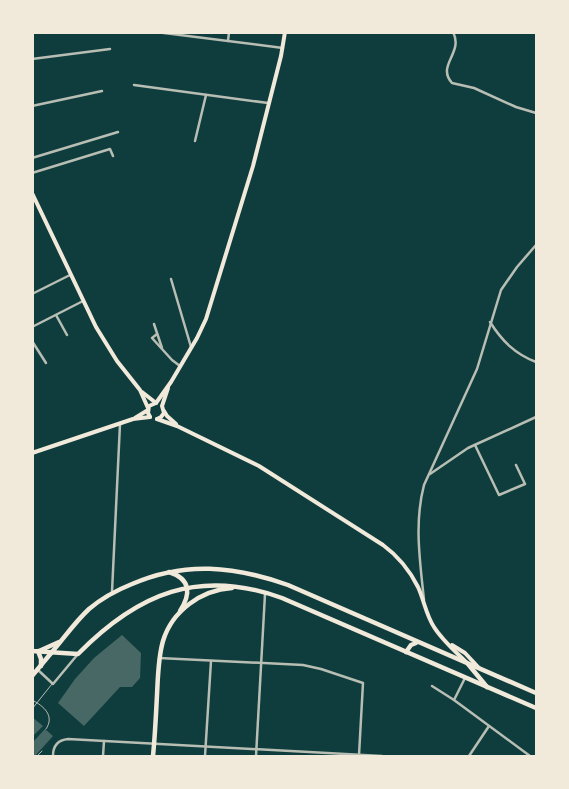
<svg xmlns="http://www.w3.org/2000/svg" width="569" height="789" font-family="Rubik,sans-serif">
  <rect width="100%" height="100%" fill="#0f3d3e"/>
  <!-- building -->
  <g fill="#486865">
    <path d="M122 635 141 653 140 678 132 687H120L84 726 58 703 75 679 94 658Z"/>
    <path d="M32 717 43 726 32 737Z"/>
    <path d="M45 729 53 736 35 756H32V743Z"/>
  </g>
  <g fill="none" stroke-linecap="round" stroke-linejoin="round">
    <!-- service -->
    <g stroke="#b8beb3" stroke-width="1">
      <path d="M32 700C44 706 55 716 46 729"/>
      <path d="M32 709 52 684"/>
      <path d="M37 756 42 751"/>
    </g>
    <!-- minor -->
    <g stroke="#b8beb3" stroke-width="2.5">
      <path d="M156 32 283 48"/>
      <path d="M453 32C464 53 436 65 452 83L474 88 516 107 536 113"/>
      <path d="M228 41 229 32"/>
      <path d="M32 59 110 49"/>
      <path d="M134 85 268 103"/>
      <path d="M32 106 102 91"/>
      <path d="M195 141 206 95"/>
      <path d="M32 158 118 132"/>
      <path d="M32 173 110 149 113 156"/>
      <path d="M171 279 191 347"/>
      <path d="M32 294 70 275"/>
      <path d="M56 315 67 335"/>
      <path d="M490 322C502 341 515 354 536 362"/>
      <path d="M154 324 162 348"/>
      <path d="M32 327 83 301"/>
      <path d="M157 334 152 338 172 360 180 366"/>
      <path d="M32 341 46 363"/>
      <path d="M475 445 499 495 525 484 516 465"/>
      <path d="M430 474 468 448 536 417"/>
      <path d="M112 592 120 424"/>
      <path d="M424 600C420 561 414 523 424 485L477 369 501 290 517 267 536 245"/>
      <path d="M159 658 303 665 321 669 363 683 359 755"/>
      <path d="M38 670 53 684 78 654"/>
      <path d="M465 678 454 700 530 756"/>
      <path d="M432 686 454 700"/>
      <path d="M53 756C53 746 58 740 68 739L382 756"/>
      <path d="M103 756 104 741"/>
      <path d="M205 756 211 661"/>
      <path d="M256 756 265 594"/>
      <path d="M469 756 489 726"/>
    </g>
    <!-- secondary -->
    <g stroke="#f1e9da" stroke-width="4">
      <path d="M32 193 96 327 117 361 140 390 148 408"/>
      <path d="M142 392 156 403"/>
      <path d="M164 411 167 416 176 424"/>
      <path d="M150 417 148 413 149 406 156 403 171 382 197 338 206 319 253 166 281 56 285 32"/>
      <path d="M135 418 148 410"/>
      <path d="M157 419 177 426 259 466 383 545C398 556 410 571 418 587 424 600 426 615 434 627 442 640 455 651 466 662"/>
      <path d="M157 419 161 417 164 413 162 406 168 388"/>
      <path d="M32 453 133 419 150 417"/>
      <path d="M452 645 465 653 479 668"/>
    </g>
    <!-- primary -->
    <g stroke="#f1e9da" stroke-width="4.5">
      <path d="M32 676 52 652"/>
      <path d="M153 756C155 736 156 715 157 695 158 677 158 658 163 641 172 611 201 590 232 588"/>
    </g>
    <!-- trunk -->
    <g stroke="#f1e9da" stroke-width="4.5">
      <path d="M169 572C191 579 191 594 180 611"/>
      <path d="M32 651 78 654C138 593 199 568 282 598L536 708"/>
      <path d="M38 651 41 659V666"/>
      <path d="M39 651 59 642"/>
      <path d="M52 652C64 638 75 622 89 609 102 598 117 590 132 584 185 561 234 566 288 585L536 693"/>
      <path d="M406 652 411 645 416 643"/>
      <path d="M468 664 487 687"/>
    </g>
  </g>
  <!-- border -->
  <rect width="569" height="789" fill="none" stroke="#f1e9da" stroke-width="68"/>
</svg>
